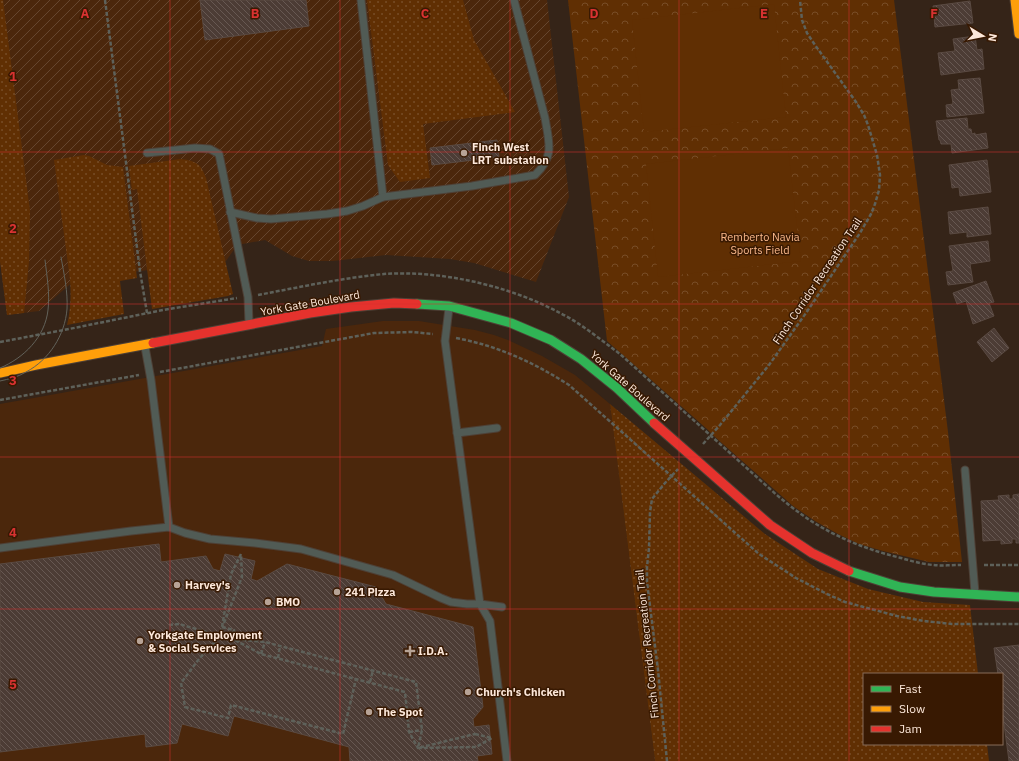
<svg xmlns="http://www.w3.org/2000/svg" width="1019" height="761" font-family="'IBM Plex Sans',sans-serif">
  <defs>
    <pattern id="industrial-furrows" width="10" height="10" patternUnits="userSpaceOnUse"><rect width="10" height="10" fill="#4b270c"/><path d="M-1 1l2-2M0 10L10 0M9 11l2-2" fill="none" stroke="#66462f"/></pattern>
    <pattern id="grass-dots" width="8" height="8" patternUnits="userSpaceOnUse"><rect width="8" height="8" fill="#602f03"/><path d="M2 2h.1M6 6h.1" fill="none" stroke="#784d27" stroke-width="1.8" stroke-linecap="round"/></pattern>
    <pattern id="park-crowns" width="20" height="18" patternUnits="userSpaceOnUse"><rect width="20" height="18" fill="#602f03"/><path d="M2 6a3 3 0 1 1 6 0M12 15a3 3 0 1 1 6 0" fill="none" stroke="#784d27"/></pattern>
    <pattern id="building-back-hatch" width="6" height="6" patternUnits="userSpaceOnUse"><rect width="6" height="6" fill="#4c3c35"/><path d="M-1 5l2 2M0 0l6 6M5-1l2 2" fill="none" stroke="#675852"/></pattern>
  </defs>
  <rect width="100%" height="100%" fill="#352418"/>
  <!-- built -->
  <path fill="#4b270c" d="M383 321H419L475 330 494 335 508 340 542 356 575 375 610 404 655 761H0V404L322 346 326 329Z"/>
  <!-- industrial -->
  <path fill="url(#industrial-furrows)" d="M0 0H547L569 197 536 282 474 263 450 259 386 255 333 261H309L292 256 265 240 237 245 226 261 140 271 75 280 39 311 7 315 0 261Z"/>
  <!-- grass -->
  <g fill="url(#grass-dots)">
    <path d="M0 0H3L30 211 29 261 24 313 7 315 0 261Z"/>
    <path d="M367 0H463L474 40 515 112 423 124 430 178 400 182 388 165Z"/>
    <path d="M84 155 89 156 107 165 123 167 137 278 120 281 124 314 67 325C71 309 71 295 70 279L54 160Z"/>
    <path d="M181 159C196 161 201 164 206 178L233 294 228 296 152 309 137 189 132 190 129 166Z"/>
    <path d="M610 404 765 534 818 569 868 589 923 602 970 605 978 674H864V744H987L989 761H655Z"/>
  </g>
  <!-- park -->
  <path fill="url(#park-crowns)" d="M568 0H894L948 432 962 562H929L883 551 859 544 838 534 815 521 793 506 715 437 707 429 607 341Z"/>
  <!-- garden -->
  <g fill="#602f03">
    <path d="M774 4 786 117 644 132 632 20Z"/>
    <path d="M788 148 801 261 658 277 646 164Z"/>
  </g>
  <!-- building -->
  <g fill="url(#building-back-hatch)" stroke="#5a4a42">
    <path d="M200 0H306L309 26 205 40Z"/>
    <path d="M970 1 973 23 935 27 933 6Z"/>
    <path d="M975 36 977 50 982 49 984 69 941 75 938 53 955 51 953 39Z"/>
    <path d="M980 78 984 113 947 117 946 105 953 104 951 90 959 89 958 80Z"/>
    <path d="M967 118 968 129H971L972 134 975 133V135L986 133 988 148 952 153 951 144H941L940 140H939L936 121Z"/>
    <path d="M497 140 499 157 432 165 430 148Z"/>
    <path d="M987 160 991 192 960 196 959 187 952 188 949 165Z"/>
    <path d="M988 207 991 234 967 237V232L950 234 948 212Z"/>
    <path d="M988 241 990 261 970 264 973 282 948 285 946 272 953 271 949 246Z"/>
    <path d="M986 281 994 302 989 303 994 316 973 324 966 301 957 304 953 293Z"/>
    <path d="M994 328 1009 348 992 362 977 342Z"/>
    <path d="M1019 494V543H1016V539H1012V543L1001 544V540L983 541 981 501 999 500 998 496 1009 495V499H1013V495Z"/>
    <path d="M159 544 161 562 206 556 213 569 220 571 225 554 255 561 251 579 257 581 287 564 376 587 386 604 473 627 483 707 473 719 474 727 489 725 492 754 477 756 478 761H350L349 747 234 716 228 736 182 724 177 743 146 747 145 734 0 752V564Z"/>
    <path d="M1019 645V761H1009L1002 709V674H998L994 648Z"/>
  </g>
  <g fill="none" stroke-linecap="round" stroke-linejoin="round">
    <!-- lane casing -->
    <g stroke="#4e4036" stroke-width="9">
      <g id="lane">
        <path d="M361 0 383 197"/>
        <path d="M147 153 195 148 210 149 219 154 248 297 249 323"/>
        <path d="M230 212 257 218 271 219 327 214 347 211 363 206 383 197 472 186 535 175C555 156 549 143 545 118L514 0"/>
        <path d="M449 308 445 341 480 604 490 621 507 761"/>
        <path d="M145 347 151 380 169 527"/>
        <path d="M457 433 497 428"/>
        <path d="M965 470 975 593"/>
        <path d="M0 548 131 531 169 527 185 533 210 539 255 543 301 549 393 575 441 598 451 602 467 604H480L502 607"/>
      </g>
    </g>
    <!-- fast casing -->
    <g stroke="#4e4036" stroke-width="11">
      <g id="fast">
        <path d="M417 304 449 306 511 323 551 340 581 359 617 388 654 423"/>
        <path d="M849 571 900 587 934 592 1019 597"/>
      </g>
    </g>
    <!-- slow casing -->
    <g stroke="#4e4036" stroke-width="11">
      <g id="slow">
        <path d="M1015 0 1019 34"/>
        <path d="M0 373 36 365 153 343"/>
      </g>
    </g>
    <!-- jam casing -->
    <g stroke="#4e4036" stroke-width="11">
      <g id="jam">
        <path d="M153 343 310 313 351 307 394 303 417 304"/>
        <path d="M654 423 770 525 812 553 849 571"/>
      </g>
    </g>
    <!-- path -->
    <g stroke="#5e615a" stroke-width="2.5" stroke-dasharray="4 2" stroke-linecap="butt">
      <path d="M105 0 140 271 147 313"/>
      <path d="M258 295C300 287 342 278 384 274 441 270 510 286 560 313 582 324 601 340 620 354L770 489C782 500 795 510 808 519 837 538 868 550 901 558 911 561 922 564 933 565 942 566 952 565 961 565"/>
      <path d="M456 338C498 346 533 362 569 385L759 554 796 578 827 594 845 602 897 616 924 621 952 624H1019"/>
      <path d="M0 342 69 329 163 310 237 298"/>
      <path d="M160 372 374 333 412 332 433 334"/>
      <path d="M0 400 139 375"/>
      <path d="M703 444 720 425 769 365 806 313 860 233 871 214 875 204 879 190 880 175 877 155 868 125 864 115 856 102 815 45 807 33 802 20 800 0"/>
      <path d="M241 554 231 574 222 627 220 636 233 639 265 642 416 682 422 730 418 748"/>
      <path d="M984 565H1019"/>
      <path d="M224 623 242 577 241 555"/>
      <path d="M169 625 179 624 220 636 199 659 181 683 185 707 228 718 231 705 343 734 356 679"/>
      <path d="M222 627 234 630 233 639 261 654 405 692 409 732 418 748"/>
      <path d="M261 654 265 642"/>
      <path d="M278 658 280 646"/>
      <path d="M370 682 373 670"/>
      <path d="M407 716 420 715"/>
      <path d="M409 732 422 730"/>
      <path d="M475 734 492 738 476 747 418 748Z"/>
      <path d="M667 761 658 670 647 582V567L649 548 650 512 652 499 665 483 678 469"/>
    </g>
    <!-- lane -->
    <use href="#lane" stroke="#515b55" stroke-width="7"/>
    <!-- fast -->
    <use href="#fast" stroke="#30b455" stroke-width="9"/>
    <!-- slow -->
    <use href="#slow" stroke="#ff9f0a" stroke-width="9"/>
    <!-- jam -->
    <use href="#jam" stroke="#e5322d" stroke-width="9"/>
    <!-- tram -->
    <g stroke="#62625a" stroke-width="1">
      <path d="M0 368C24 358 45 337 48 310 50 294 47 277 45 260"/>
      <path d="M0 381C9 379 18 377 26 372 49 360 65 335 67 309 68 292 64 274 61 257"/>
    </g>
  </g>
  <!-- grid -->
  <path fill="none" stroke="#d83231" stroke-width="1" stroke-opacity="0.55" d="M170 0V761M340 0V761M510 0V761M679 0V761M849 0V761M0 152H1019M0 304H1019M0 457H1019M0 609H1019"/>
  <!-- markers -->
  <g fill="#b7a396" stroke="#381902" stroke-width="1.5">
    <circle cx="464" cy="153" r="4"/>
    <circle cx="177" cy="585" r="4"/>
    <circle cx="337" cy="592" r="4"/>
    <circle cx="268" cy="602" r="4"/>
    <circle cx="140" cy="641" r="4"/>
    <path d="M408 645h4v4h4v4h-4v4h-4v-4h-4v-4h4z"/>
    <circle cx="468" cy="692" r="4"/>
    <circle cx="369" cy="712" r="4"/>
  </g>
  <g text-anchor="middle" dominant-baseline="central" stroke-width="3" stroke-linejoin="round" paint-order="stroke">
    <!-- poi labels -->
    <g font-size="11" font-weight="bold" fill="#fde8da" stroke="#381902" text-anchor="start">
      <text x="472" y="147">Finch West<tspan x="472" dy="13">LRT substation</tspan></text>
      <text x="185" y="585">Harvey's</text>
      <text x="345" y="592">241 Pizza</text>
      <text x="276" y="602">BMO</text>
      <text x="148" y="635">Yorkgate Employment<tspan x="148" dy="13">&amp; Social Services</tspan></text>
      <text x="418" y="651">I.D.A.</text>
      <text x="476" y="692">Church's Chicken</text>
      <text x="377" y="712">The Spot</text>
    </g>
    <!-- park labels -->
    <g font-size="11" fill="#fab88b" stroke="#381902">
      <text x="760" y="237">Remberto Navia<tspan x="760" dy="13">Sports Field</tspan></text>
    </g>
    <!-- street labels -->
    <g font-size="11" fill="#fde8da" stroke="#381902">
      <text transform="translate(817 281) rotate(-56)">Finch Corridor Recreation Trail</text>
      <text transform="translate(310 303) rotate(-10)">York Gate Boulevard</text>
      <text transform="translate(630 386) rotate(41)">York Gate Boulevard</text>
      <text transform="translate(647 644) rotate(-96)">Finch Corridor Recreation Trail</text>
    </g>
  </g>
  <g font-size="13" text-anchor="middle" font-weight="bold" fill="#d83231" stroke="#381902" stroke-width="3" stroke-linejoin="round" paint-order="stroke">
    <text x="85" y="18">A</text>
    <text x="255" y="18">B</text>
    <text x="425" y="18">C</text>
    <text x="594" y="18">D</text>
    <text x="764" y="18">E</text>
    <text x="934" y="18">F</text>
    <text x="13" y="81">1</text>
    <text x="13" y="233">2</text>
    <text x="13" y="385">3</text>
    <text x="13" y="537">4</text>
    <text x="13" y="689">5</text>
  </g>
  <!-- legend -->
  <rect x="863" y="673" width="140" height="72" fill="#381902" stroke="#876c58"/>
  <rect x="871" y="686" width="20" height="6" fill="#30b455" stroke="#876c58"/>
  <text x="899" y="693" font-size="12" fill="#fde8da">Fast</text>
  <rect x="871" y="706" width="20" height="6" fill="#ff9f0a" stroke="#876c58"/>
  <text x="899" y="713" font-size="12" fill="#fde8da">Slow</text>
  <rect x="871" y="726" width="20" height="6" fill="#e5322d" stroke="#876c58"/>
  <text x="899" y="733" font-size="12" fill="#fde8da">Jam</text>
  <!-- north arrow -->
  <g transform="translate(983 36) rotate(100)" stroke="#381902" stroke-width="3" paint-order="stroke">
  <path d="M0-3L7 15L0 10L-7 15Z" fill="#fde8da"/>
  <text y="-6" font-size="11" font-weight="bold" text-anchor="middle" fill="#fde8da">N</text>
  </g>
</svg>
